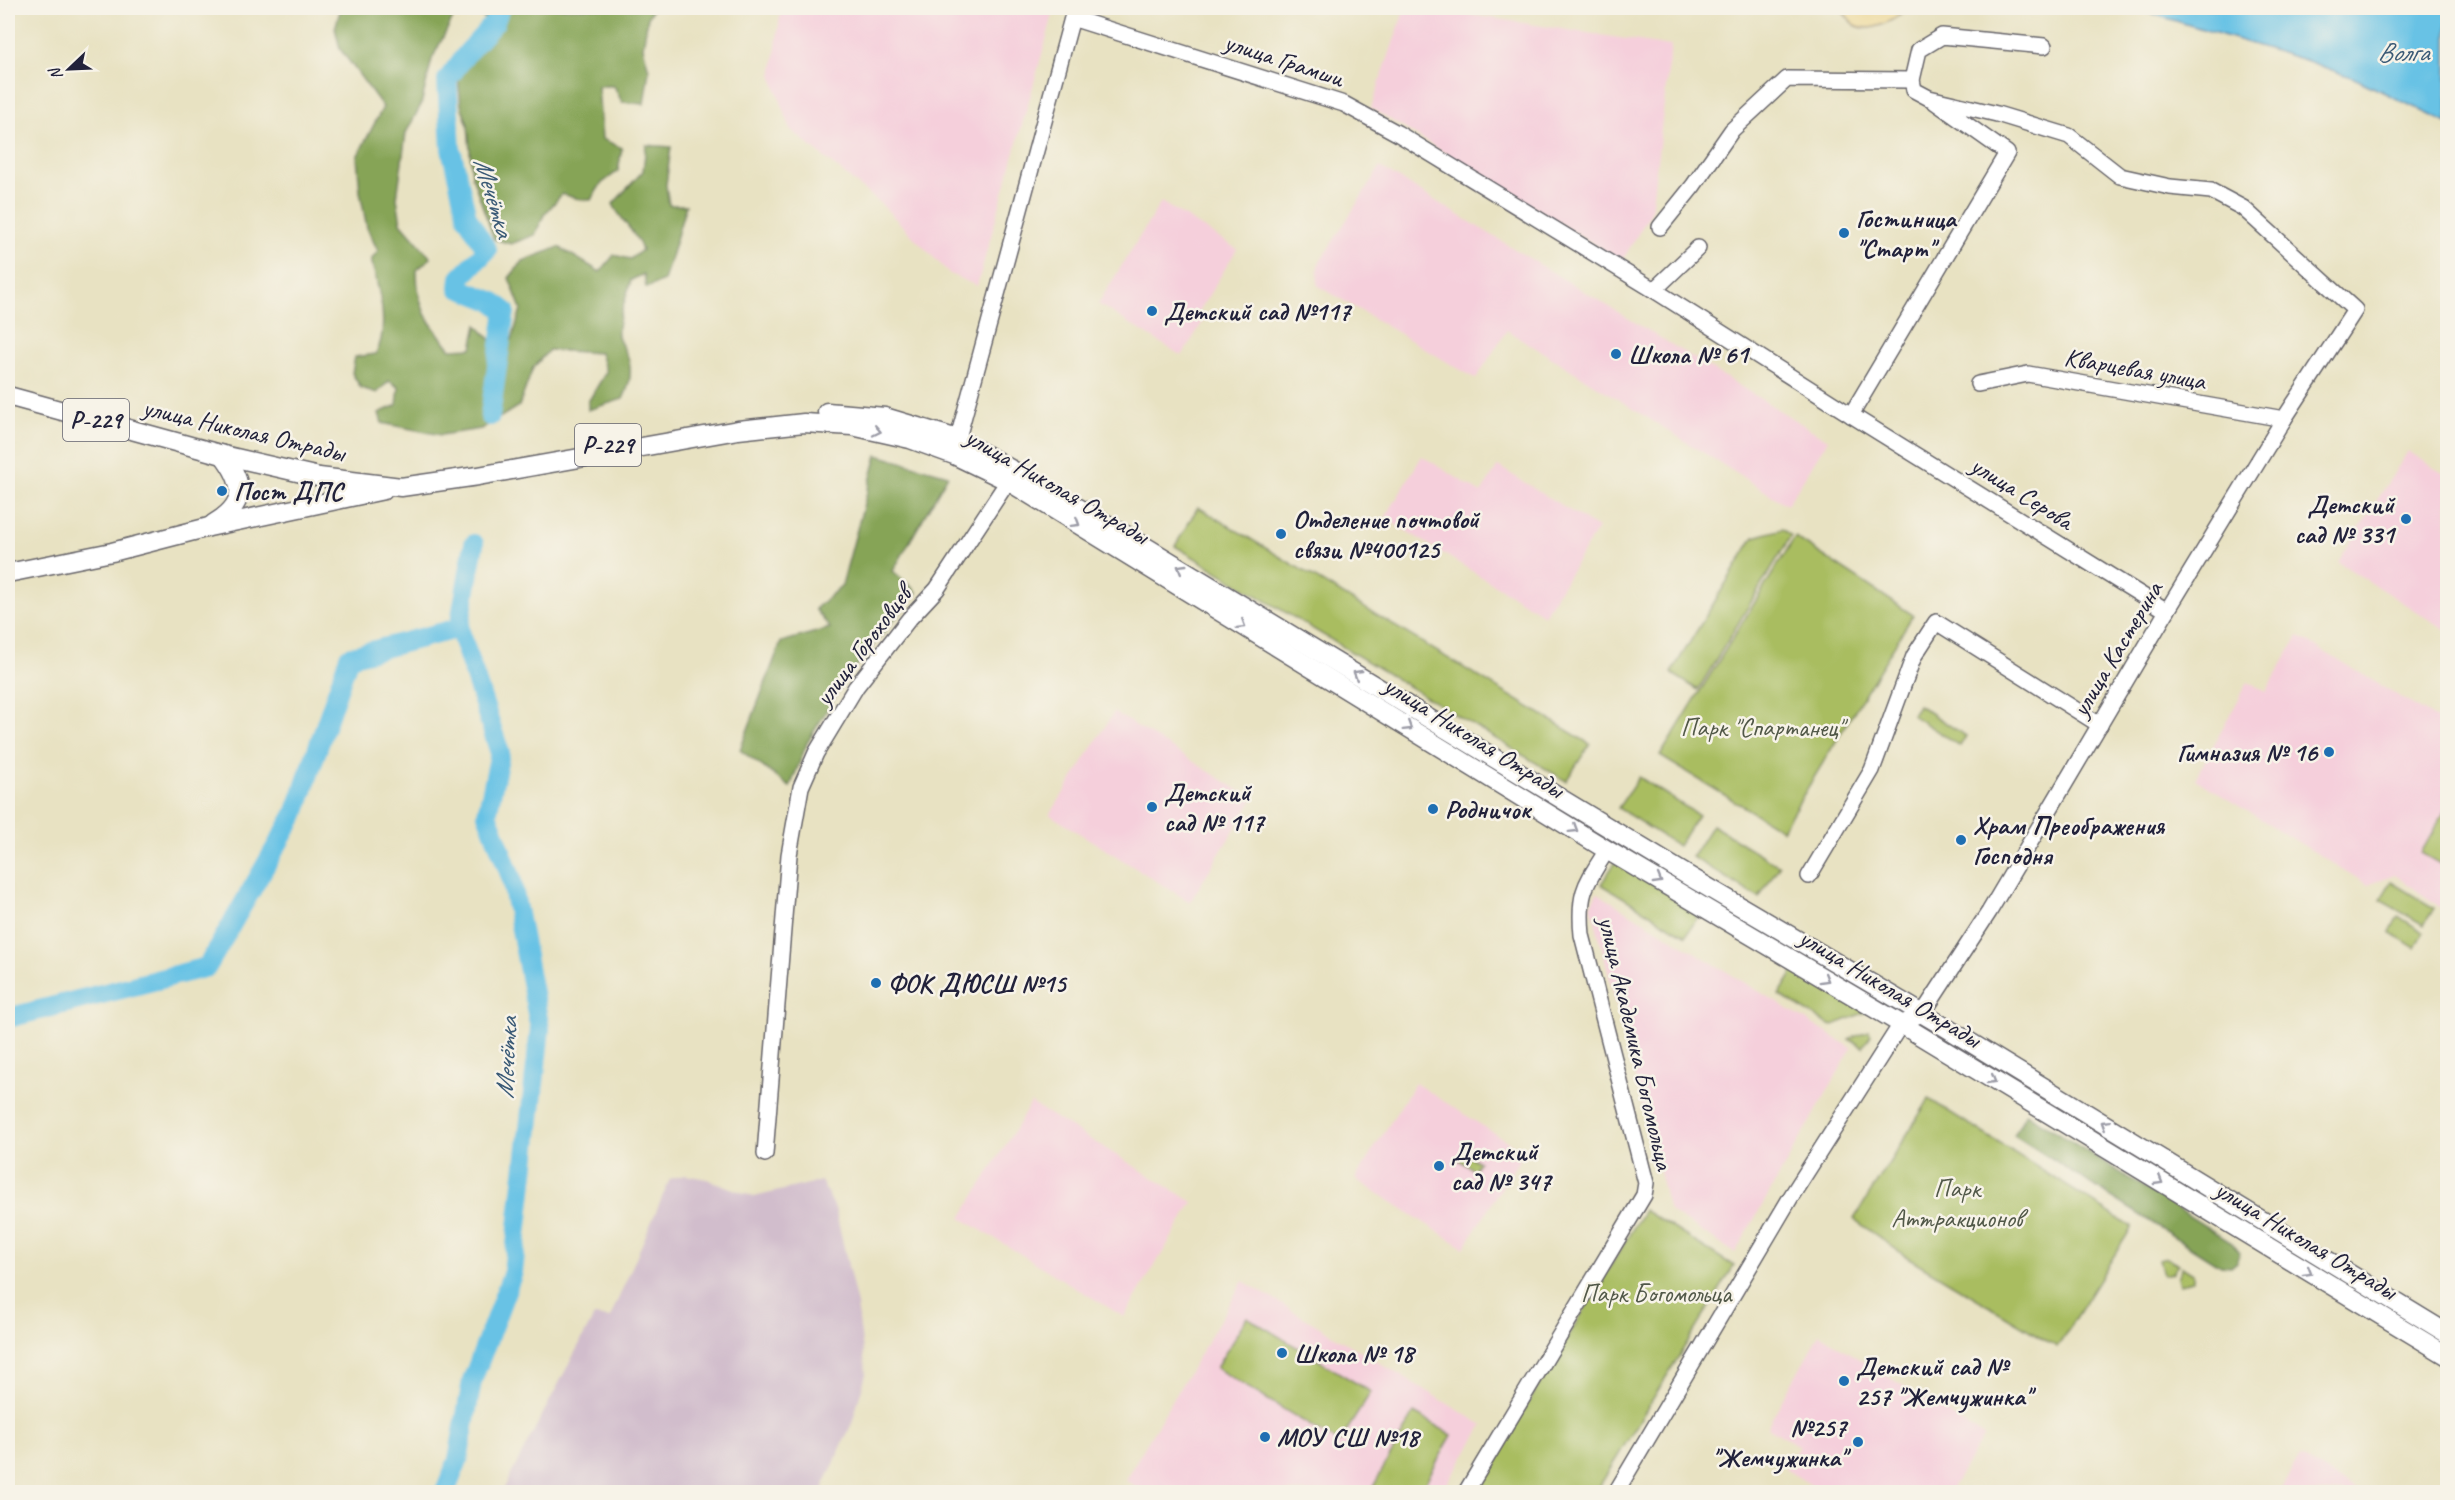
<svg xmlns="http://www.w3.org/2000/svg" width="2455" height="1500" font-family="Caveat,sans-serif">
  <rect width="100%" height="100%" fill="#f7f3e8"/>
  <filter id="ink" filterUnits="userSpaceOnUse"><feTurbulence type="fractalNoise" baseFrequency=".0167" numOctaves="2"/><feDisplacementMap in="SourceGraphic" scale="12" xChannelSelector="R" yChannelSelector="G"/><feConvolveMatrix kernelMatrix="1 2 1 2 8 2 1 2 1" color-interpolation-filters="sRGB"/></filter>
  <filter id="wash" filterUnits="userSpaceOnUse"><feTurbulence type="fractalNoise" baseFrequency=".008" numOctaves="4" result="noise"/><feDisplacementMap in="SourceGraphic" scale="24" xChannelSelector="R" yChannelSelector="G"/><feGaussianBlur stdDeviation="1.35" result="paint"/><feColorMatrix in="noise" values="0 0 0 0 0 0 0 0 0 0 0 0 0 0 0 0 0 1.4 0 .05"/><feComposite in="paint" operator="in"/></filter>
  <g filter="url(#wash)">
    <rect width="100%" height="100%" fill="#e8e2c2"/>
    <!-- built -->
    <g fill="#f5cfdb">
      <path d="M781 8 1052 9 1053 15 977 286 950 274 882 205 791 130 772 77Z"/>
      <path d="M1405 8H1427L1671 46 1651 212 1622 261 1371 108Z"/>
      <path d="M1380 167 1828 440 1787 505 1507 330 1476 379 1317 285 1318 265Z"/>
      <path d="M1161 202 1237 249 1198 313 1205 318 1182 356 1098 304Z"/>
      <path d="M2408 451 2447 476V631L2338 562Z"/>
      <path d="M1422 456 1481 493 1498 466 1598 528 1544 615 1385 518Z"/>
      <path d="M2298 636 2447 725V912L2395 875 2368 885 2195 779 2248 682 2266 692Z"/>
      <path d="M1114 712 1253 799 1190 902 1050 815Z"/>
      <path d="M1597 893 1852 1048 1735 1253 1669 1211 1591 905Z"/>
      <path d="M1415 1083 1524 1152 1464 1248 1355 1179Z"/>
      <path d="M1031 1103 1193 1202 1124 1317 961 1218Z"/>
      <path d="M1243 1281 1483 1425 1442 1492H1145L1125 1480Z"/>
      <path d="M1819 1334 1984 1436 1950 1491 1823 1492 1785 1469 1799 1446 1767 1427Z"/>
      <path d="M2300 1457 2360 1492H2279Z"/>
    </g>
    <!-- industrial -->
    <path fill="#d1bdcc" d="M685 1175 707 1179 754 1197 821 1181 835 1208 857 1305 866 1374 852 1423 821 1492H502L594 1316 610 1318 670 1179Z"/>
    <!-- green -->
    <g fill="#a9bd61" stroke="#66704e" stroke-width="1.5">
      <path d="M1198 507 1590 744 1566 781 1175 546Z"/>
      <path d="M1782 529 1791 536 1698 690 1671 673 1754 537Z"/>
      <path d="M1795 537 1913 615 1782 830 1660 756Z"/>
      <path d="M1918 705 1966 736 1960 746 1912 715Z"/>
      <path d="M1639 777 1698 815 1678 846 1618 808Z"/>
      <path d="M2447 807V868L2421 853Z"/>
      <path d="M1712 825 1779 866 1759 898 1692 857Z"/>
      <path d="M1616 861 1700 913 1686 936 1601 884Z"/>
      <path d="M2391 882 2434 908 2424 925 2380 900Z"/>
      <path d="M2398 916 2423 932 2415 948 2390 932Z"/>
      <path d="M1795 969 1866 1012 1831 1026 1779 995Z"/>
      <path d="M1869 1031 1871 1035 1863 1047 1849 1039Z"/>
      <path d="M1929 1099 2132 1227 2057 1347 1904 1255 1854 1219Z"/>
      <path d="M1463 1153 1479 1162 1474 1170 1459 1160Z"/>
      <path d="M1644 1210 1734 1266 1596 1492H1475Z"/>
      <path d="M2166 1258 2178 1264 2172 1273 2163 1275 2159 1260Z"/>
      <path d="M2182 1267 2193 1274V1281L2179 1284 2177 1277Z"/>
      <path d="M1247 1317 1371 1392 1339 1443 1216 1368Z"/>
      <path d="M1414 1413 1452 1435 1420 1492H1383L1373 1487Z"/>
    </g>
    <!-- forest -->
    <g fill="#86a457" stroke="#546349" stroke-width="1.5">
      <path d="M341 8H653L648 17 643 47 649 70 644 104 622 102 614 86H598L602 139 622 148 618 171 601 184 591 200 579 199 562 194 544 215 535 235 511 244 494 239 472 176 468 125 461 105 458 78 473 56 494 35 483 16H454L432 59 421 105 406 133 397 198 401 223 431 258 417 270C417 309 427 321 451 349L472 348 477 325 491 340 512 339 521 309 509 278 523 261 559 247 600 272 614 255 630 259 642 250C636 232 621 221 613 204L643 171 646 145 671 147 666 185 669 205H686L664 281 646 288 644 274 631 280C627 296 616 322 618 336 619 342 624 348 626 353 634 369 630 385 623 399L588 410V402L606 372 600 353 549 350 533 368 519 406 481 429 441 435 382 423 379 413 397 405 399 387 389 381 377 393 361 388 352 373 355 357 376 354C390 326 379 289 371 260L378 251 367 228 360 192 357 157 383 107 340 49 335 28Z"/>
      <path d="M877 455 948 475 893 571 917 592 845 680 807 743 790 787 740 750 781 642 830 628 815 609 842 585Z"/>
      <path d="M2026 1113 2232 1243 2239 1252 2238 1261 2231 1267 2220 1266 2014 1135Z"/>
    </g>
    <!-- sand -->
    <path fill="#eeda9e" stroke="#887e6c" stroke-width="1.5" d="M1840 8H1905C1897 20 1872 33 1857 26 1850 23 1845 14 1840 8Z"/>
    <!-- water -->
    <path fill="#68c2e5" stroke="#457290" stroke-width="1.5" d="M2133 8H2447V123L2356 79 2305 60Z"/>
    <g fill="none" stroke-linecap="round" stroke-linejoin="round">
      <!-- river -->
      <g stroke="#68c2e5" stroke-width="20">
        <path d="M490 416 505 311 492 301 459 288 460 278 487 250 467 217 451 149 447 80 467 53 495 22 500 8"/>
        <path d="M8 1018 207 967 295 814 349 657 459 628"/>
        <path d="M445 1492 458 1460 472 1381 513 1272 540 1029 511 877 487 814 500 753 459 628 474 544"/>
      </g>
    </g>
  </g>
  <g filter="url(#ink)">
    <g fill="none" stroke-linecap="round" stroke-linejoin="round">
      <!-- minor casing -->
      <g stroke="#67656a" stroke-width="18">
        <g id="minor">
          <path d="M1660 227 1693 186 1732 130 1787 79 1912 80"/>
          <path d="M1654 290 1698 248"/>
          <path d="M1978 384 2028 374 2284 419"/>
          <path d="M1851 415 2007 153 1935 102"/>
          <path d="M955 449 1072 18 1344 104 1397 133 1654 290 1851 415 2167 611"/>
          <path d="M1809 876 1872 770 1914 656 1936 622 2100 725"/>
          <path d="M765 1154 789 855 801 787 816 753 856 687 909 619 937 589 1008 481"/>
          <path d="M1466 1492 1644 1195 1646 1183 1582 935C1578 892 1585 885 1607 850"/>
          <path d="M1616 1492 1792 1195 1901 1024 1923 1013 1989 912 2167 611 2284 419 2355 310 2243 208 2211 191 2170 187 2120 176 2069 136 1997 114 1929 98 1914 90 1912 80 1919 50 1942 36 2044 46"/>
        </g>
      </g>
      <!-- major casing -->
      <g stroke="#67656a" stroke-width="21">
        <g id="major">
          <path d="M8 396 223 455 319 477 401 487 478 476 738 430 804 423 852 426 910 439 954 455 1008 481 1607 850 1901 1024 2448 1356"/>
          <path d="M827 412 885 417 958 439 1136 541 1687 875 1945 1027 2448 1334"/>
          <path d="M213 524C247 504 245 484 223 455"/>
          <path d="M8 573 112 552 209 527 384 490"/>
        </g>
      </g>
      <!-- minor -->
      <use href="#minor" stroke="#fff" stroke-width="15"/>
      <!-- major -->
      <use href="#major" stroke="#fff" stroke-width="18"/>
    </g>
    <!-- one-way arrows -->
    <defs><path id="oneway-chevron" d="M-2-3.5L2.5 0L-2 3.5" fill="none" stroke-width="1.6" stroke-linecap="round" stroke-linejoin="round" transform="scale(1.5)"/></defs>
    <g stroke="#9c9ca7">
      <use href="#oneway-chevron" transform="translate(877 431) rotate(12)"/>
      <use href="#oneway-chevron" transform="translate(1076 523) rotate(32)"/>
      <use href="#oneway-chevron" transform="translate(1181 568) rotate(-149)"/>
      <use href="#oneway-chevron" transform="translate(1242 625) rotate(32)"/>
      <use href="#oneway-chevron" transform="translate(1357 674) rotate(-149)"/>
      <use href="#oneway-chevron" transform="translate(1408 727) rotate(32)"/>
      <use href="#oneway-chevron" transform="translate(1574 829) rotate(32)"/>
      <use href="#oneway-chevron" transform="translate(1658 880) rotate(30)"/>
      <use href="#oneway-chevron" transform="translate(1825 979) rotate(31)"/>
      <use href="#oneway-chevron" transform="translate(1992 1080) rotate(31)"/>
      <use href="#oneway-chevron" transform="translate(2105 1124) rotate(-148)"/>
      <use href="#oneway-chevron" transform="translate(2159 1181) rotate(31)"/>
      <use href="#oneway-chevron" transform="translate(2308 1272) rotate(31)"/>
    </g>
  </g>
  <!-- markers -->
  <g fill="#1f6fb2" stroke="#f7f3e8" stroke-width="2">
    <circle cx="1844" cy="233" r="6"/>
    <circle cx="1152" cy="311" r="6"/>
    <circle cx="1616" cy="354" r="6"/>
    <circle cx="222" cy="491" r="6"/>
    <circle cx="2406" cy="519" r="6"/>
    <circle cx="1281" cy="534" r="6"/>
    <circle cx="2329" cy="752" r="6"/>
    <circle cx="1152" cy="807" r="6"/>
    <circle cx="1433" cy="809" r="6"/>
    <circle cx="1961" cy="840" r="6"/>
    <circle cx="876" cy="983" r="6"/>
    <circle cx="1439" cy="1166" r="6"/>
    <circle cx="1282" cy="1353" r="6"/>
    <circle cx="1844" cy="1381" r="6"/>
    <circle cx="1265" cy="1437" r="6"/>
    <circle cx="1858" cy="1442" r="6"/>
  </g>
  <g text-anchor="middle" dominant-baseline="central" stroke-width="5" stroke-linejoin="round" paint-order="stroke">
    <!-- shield labels -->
    <g fill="#f7f3e8" stroke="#62616f" stroke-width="1.5">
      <rect x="63" y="399" width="66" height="42" rx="4.5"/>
      <rect x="575" y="424" width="66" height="42" rx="4.5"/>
    </g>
    <g font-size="24" font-weight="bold" fill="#22223b">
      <text x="96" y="420">Р-229</text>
      <text x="608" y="445">Р-229</text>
    </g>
    <!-- street labels -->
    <g font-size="26" fill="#22223b" stroke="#f7f3e8">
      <text transform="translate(1284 60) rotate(18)">улица Грамши</text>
      <text transform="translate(2135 369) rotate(10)">Кварцевая улица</text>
      <text transform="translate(244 430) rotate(13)">улица Николая Отрады</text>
      <text transform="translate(1057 486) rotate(30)">улица Николая Отрады</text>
      <text transform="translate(2022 493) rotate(32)">улица Серова</text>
      <text transform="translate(863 646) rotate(-53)">улица Гороховцев</text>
      <text transform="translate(2117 649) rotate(-59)">улица Кастерина</text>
      <text transform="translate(1474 737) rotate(32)">улица Николая Отрады</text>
      <text transform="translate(1890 988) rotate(31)">улица Николая Отрады</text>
      <text transform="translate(1636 1043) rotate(77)">улица Академика Богомольца</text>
      <text transform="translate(2306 1240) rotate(31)">улица Николая Отрады</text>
    </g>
    <!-- poi labels -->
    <g font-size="26" font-weight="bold" fill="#22223b" stroke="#f7f3e8" text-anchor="start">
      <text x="1856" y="218">Гостиница<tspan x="1856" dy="30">"Старт"</tspan></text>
      <text x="1164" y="311">Детский сад №117</text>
      <text x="1628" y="354">Школа № 61</text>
      <text x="234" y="491">Пост ДПС</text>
      <text x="2394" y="504" text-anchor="end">Детский<tspan x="2394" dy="30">сад № 331</tspan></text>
      <text x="1293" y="519">Отделение почтовой<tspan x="1293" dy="30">связи №400125</tspan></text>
      <text x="2317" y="752" text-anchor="end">Гимназия № 16</text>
      <text x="1164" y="792">Детский<tspan x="1164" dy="30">сад № 117</tspan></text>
      <text x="1445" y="809">Родничок</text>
      <text x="1973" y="825">Храм Преображения<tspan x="1973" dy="30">Господня</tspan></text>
      <text x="888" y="983">ФОК ДЮСШ №15</text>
      <text x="1451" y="1151">Детский<tspan x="1451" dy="30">сад № 347</tspan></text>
      <text x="1294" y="1353">Школа № 18</text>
      <text x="1856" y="1366">Детский сад №<tspan x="1856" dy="30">257 "Жемчужинка"</tspan></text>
      <text x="1846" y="1427" text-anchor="end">№257<tspan x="1846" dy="30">"Жемчужинка"</tspan></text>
      <text x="1277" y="1437">МОУ СШ №18</text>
    </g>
    <!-- park labels -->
    <g font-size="26" fill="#515848" stroke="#f7f3e8">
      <text x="1762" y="727">Парк "Спартанец"</text>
      <text x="1957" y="1188">Парк<tspan x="1957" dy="30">Аттракционов</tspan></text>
      <text x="1656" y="1293">Парк Богомольца</text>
    </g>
    <!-- water labels -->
    <g font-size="27" font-style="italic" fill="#3a5a76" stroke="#f7f3e8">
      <text x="2403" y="52">Волга</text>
      <text transform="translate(494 197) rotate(73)">Мечётка</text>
      <text transform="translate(506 1058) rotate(-87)">Мечётка</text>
    </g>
  </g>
  <!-- margin -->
  <rect width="2455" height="1500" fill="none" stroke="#f7f3e8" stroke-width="30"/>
  <!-- north arrow -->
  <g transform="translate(69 69) rotate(247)" stroke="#f7f3e8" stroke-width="4.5" paint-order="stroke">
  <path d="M0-4.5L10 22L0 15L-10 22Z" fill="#22223b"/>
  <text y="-9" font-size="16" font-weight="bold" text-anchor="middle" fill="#22223b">N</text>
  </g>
</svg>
